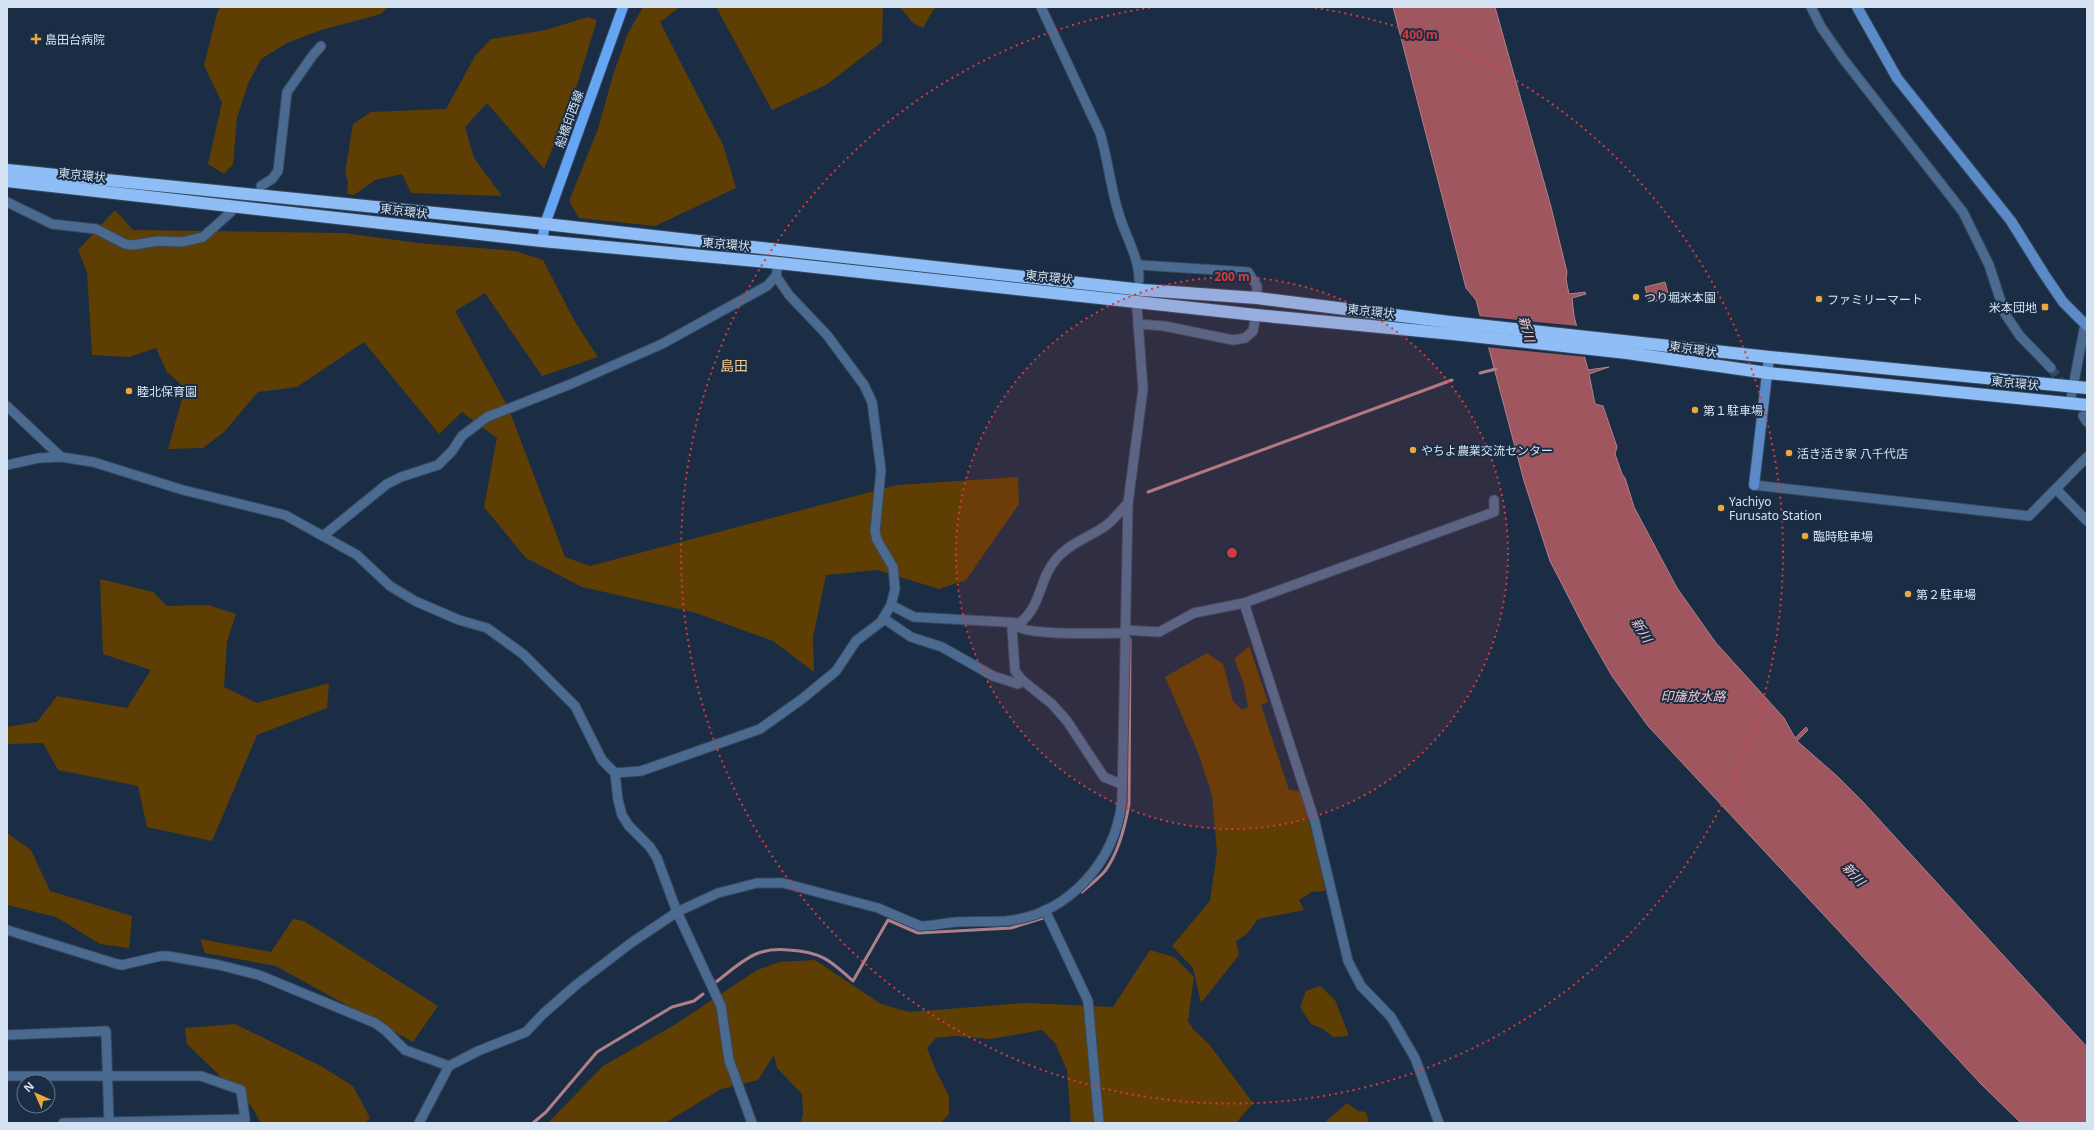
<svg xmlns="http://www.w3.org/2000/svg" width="2094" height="1130" font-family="'Noto Sans','Noto Sans JP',sans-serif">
  <rect width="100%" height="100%" fill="#1a2d45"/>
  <!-- green -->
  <g fill="#5f3e03">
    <path d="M222 7H388L381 14 321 30 287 43 261 59 248 84 237 118 233 164 224 174 208 164 222 103 204 65 218 10Z"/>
    <path d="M643 7H680L660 22 723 145 736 188 655 226 579 218 569 201 598 129 614 72 628 33Z"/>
    <path d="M716 7H883L882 42 826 85 772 110Z"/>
    <path d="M900 7H944L934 9 923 28 913 23Z"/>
    <path d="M588 17 597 20 573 98 544 169 487 103 465 127 474 158 502 196 411 193 402 174 375 180 354 195 347 194 348 182 345 173 353 124 371 112 446 109 475 56 491 39 546 30Z"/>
    <path d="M115 210 133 230 344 233 418 243 515 251 543 260 575 322 598 357 542 376 485 293 455 311 508 407 565 557 590 566 897 485 1018 477 1019 504 966 580 939 589 877 570 826 575 813 637 814 672 773 641 693 612 582 587 526 558 484 507 497 438 462 412 439 434 364 342 297 387 258 392 224 432 203 448 168 449 185 388 167 372 156 348 129 357 92 355 87 272 78 250Z"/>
    <path d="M100 579 153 592 167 606 208 605 236 614 227 641 224 687 257 703 329 683 327 708 257 735 212 841 147 827 138 786 58 770 43 743 7 744V727L37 722 57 696 127 708 151 670 103 654Z"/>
    <path d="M1249 646 1268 702 1261 705 1289 790 1300 791 1318 854 1325 891 1312 892 1299 900 1304 910 1258 919 1247 934 1236 941 1239 955 1201 1003 1193 968 1172 946 1210 901 1217 852 1212 795 1199 755 1165 677 1207 653 1223 664 1233 701 1242 710 1248 707 1243 681 1234 659Z"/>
    <path d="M7 833 31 850 50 891 132 916 129 948 100 944 56 917 7 905Z"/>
    <path d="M293 919 304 921 438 1006 413 1042 276 966 205 953 200 939 271 952Z"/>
    <path d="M1150 950 1174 957 1194 977 1188 1021 1193 1029 1209 1044 1253 1103 1236 1123H1109L1093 1121V1123H1071L1067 1070 1055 1043 1042 1030 990 1039 955 1036 936 1038 927 1048 936 1071 949 1096V1114L941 1123H801L803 1114 802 1094 777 1068 774 1055 758 1080 721 1089 665 1123H548L603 1066 676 1024 757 970 780 962 815 960 881 1004 909 1012 1026 1003 1113 1007Z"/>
    <path d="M1320 986 1335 1000 1349 1036 1333 1037 1323 1029 1311 1024 1300 1007 1306 991Z"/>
    <path d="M235 1024 319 1065 353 1086 370 1118 365 1123H261L252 1107 187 1044 185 1028Z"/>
    <path d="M1347 1103 1358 1111 1366 1112 1369 1123H1324Z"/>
  </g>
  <!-- water -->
  <g fill="#a0565e" stroke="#b0808a">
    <path d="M1393 7H1495L1551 207 1567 272 1566 279 1569 294 1585 292 1586 294 1572 298 1574 316 1588 370 1609 367 1589 374 1595 404 1603 406 1617 447 1615 454 1622 474 1625 478 1634 507 1677 588 1716 643 1784 718 1795 738 1806 727 1808 730 1797 741 1837 776 1863 802 2087 1047V1123H2021L1982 1085 1648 726 1612 676 1585 629 1550 561 1524 481 1476 300 1466 288Z"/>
    <path d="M1665 282 1669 297 1649 303 1645 287Z"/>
  </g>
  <!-- pier -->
  <path fill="#1a2d45" d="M1477 316 1578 326 1587 357 1485 347Z"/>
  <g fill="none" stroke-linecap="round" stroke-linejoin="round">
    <!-- stream -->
    <g stroke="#b0808a" stroke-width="3">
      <path d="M1480 373 1496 369"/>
      <path d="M1148 492 1452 380"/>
      <path d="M1082 892C1090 885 1098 879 1105 871 1119 852 1125 827 1129 804L1130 639"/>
      <path d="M716 982C729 972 742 960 756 954 768 949 778 949 789 950 821 952 830 960 853 981L888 920 918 933 1011 928 1043 918"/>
      <path d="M533 1123 546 1112 597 1052 672 1007 694 1001 703 994"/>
    </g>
    <!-- street-tunnel -->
    <path stroke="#36485f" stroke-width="9" stroke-dasharray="9 4.5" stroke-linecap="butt" d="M2051 368 2065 388"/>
    <!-- street casing -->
    <g stroke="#384a61" stroke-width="11">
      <g id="street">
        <path d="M1041 7 1100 133C1108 159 1110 185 1118 211 1124 234 1139 256 1139 280"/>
        <path d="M1811 7 1821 27 1844 60 1963 212 1989 265 2005 314 2020 336 2051 368"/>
        <path d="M261 186 272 179 278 171 287 92 313 55 321 46"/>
        <path d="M7 202 52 224 96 229 125 244 133 245 158 241 182 242 203 237 231 212"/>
        <path d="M1139 265 1248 272 1257 286V298"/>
        <path d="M1138 324 1164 326 1233 340 1245 338 1253 331 1256 315"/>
        <path d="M2070 403 2085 324"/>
        <path d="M7 406 61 457"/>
        <path d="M2083 416 2087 422"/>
        <path d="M7 465 39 458 61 457 93 462 183 490 285 515 357 555 390 586 415 601 459 620 487 628 523 654 575 706 602 760 615 773 618 800 622 815 629 826 650 847 657 858 677 912 721 1006 729 1060 752 1123"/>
        <path d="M1754 485 2029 516 2087 457"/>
        <path d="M2057 490 2087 521"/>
        <path d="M323 536 387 484 401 477 438 465 452 451 462 436 487 417 571 384 662 344 767 286 776 276 777 270"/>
        <path d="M1244 603 1315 822 1348 961 1361 986 1391 1017 1415 1058 1439 1123"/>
        <path d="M891 605 914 617 1021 623"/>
        <path d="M883 618 911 637 942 647 993 676 1018 684 1022 680"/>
        <path d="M1017 626C1027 636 1105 633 1124 633"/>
        <path d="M1124 630 1159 632 1194 613 1244 603 1494 512V500"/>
        <path d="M615 773 641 771 760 729 802 699 836 671 856 641 881 622 891 605 895 589 893 567 877 540 875 531 881 470 872 402 864 385 827 335 789 295 776 276"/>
        <path d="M1121 784 1104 777 1067 721 1052 704 1022 680 1015 671 1012 629C1044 609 1036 582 1057 558 1069 544 1089 537 1104 527 1113 521 1120 511 1128 503"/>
        <path d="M1045 910 1088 1001 1099 1123"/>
        <path d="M7 930 117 964 122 965 161 956H168L219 965 259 975 375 1023 385 1030 405 1050 449 1066"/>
        <path d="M7 1035 106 1031 109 1123"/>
        <path d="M7 1076H201L241 1090 245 1119"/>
        <path d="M63 1123 245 1119V1123"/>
        <path d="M419 1123 449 1066 478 1051 526 1032 543 1014 576 985 631 943 677 912 718 893 757 883H783L878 908 920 926C932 926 944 923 957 922 973 921 989 922 1006 921 1068 915 1115 862 1122 801L1128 503 1143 389 1137 308"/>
      </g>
    </g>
    <!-- secondary casing -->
    <g stroke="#384a61" stroke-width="12">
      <g id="secondary">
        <path d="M1857 7 1897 78 2011 221 2044 274 2063 302 2087 326"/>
        <path d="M1754 485 1769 357"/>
      </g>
    </g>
    <!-- primary casing -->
    <g stroke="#384a61" stroke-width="12">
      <path id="primary" d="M542 241 545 224 623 7"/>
    </g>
    <!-- highway casing -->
    <g stroke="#384a61" stroke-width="14">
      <g id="highway">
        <path d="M7 170 545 224 1143 290 1257 298 1450 322 1769 357 2087 388"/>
        <path d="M7 181 542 241 778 263 1256 315 1453 334 1627 353 1768 373 2087 405"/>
      </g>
    </g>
    <!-- street -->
    <use href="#street" stroke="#4b6a90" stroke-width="9"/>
    <!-- secondary -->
    <use href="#secondary" stroke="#5a8bc8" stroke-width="10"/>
    <!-- primary -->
    <use href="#primary" stroke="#64a5f4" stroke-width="10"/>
    <!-- highway -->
    <use href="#highway" stroke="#8fbdf5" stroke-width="12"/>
  </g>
  <!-- distance rings -->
  <circle cx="1232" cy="553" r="276" fill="#d63b3c" fill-opacity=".12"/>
  <g fill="none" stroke="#d63b3c" stroke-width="2" stroke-dasharray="2 4">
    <circle cx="1232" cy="553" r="276"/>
    <path d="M1309 7A551 551 0 1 1 1155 7"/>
  </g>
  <!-- markers -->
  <g fill="#eda83c" stroke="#1a2d45" stroke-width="1.5">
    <path d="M34 33h4v4h4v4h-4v4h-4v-4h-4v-4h4z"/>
    <circle cx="1636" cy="297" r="4"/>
    <circle cx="1819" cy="299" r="4"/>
    <rect x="2041" y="303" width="8" height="8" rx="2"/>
    <circle cx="129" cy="391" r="4"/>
    <circle cx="1695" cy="410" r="4"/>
    <circle cx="1413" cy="450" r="4"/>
    <circle cx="1789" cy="453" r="4"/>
    <circle cx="1721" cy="508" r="4"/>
    <circle cx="1805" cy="536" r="4"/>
    <circle cx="1908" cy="594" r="4"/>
  </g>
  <g text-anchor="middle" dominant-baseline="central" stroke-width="4" stroke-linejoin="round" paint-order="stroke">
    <!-- poi labels -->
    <g font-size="12" fill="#d5e2f1" stroke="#1a2d45" text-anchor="start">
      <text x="45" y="39">島田台病院</text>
      <text x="1644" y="297">つり堀米本園</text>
      <text x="1827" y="299">ファミリーマート</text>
      <text x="2037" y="307" text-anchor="end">米本団地</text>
      <text x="137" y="391">睦北保育園</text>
      <text x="1703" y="410">第１駐車場</text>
      <text x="1421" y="450">やちよ農業交流センター</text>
      <text x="1797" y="453">活き活き家 八千代店</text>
      <text x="1729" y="501">Yachiyo<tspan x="1729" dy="14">Furusato Station</tspan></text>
      <text x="1813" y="536">臨時駐車場</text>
      <text x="1916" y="594">第２駐車場</text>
    </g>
    <!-- street labels -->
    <g font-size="12" fill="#d5e2f1" stroke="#1a2d45">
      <text transform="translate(569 119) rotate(-70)">船橋印西線</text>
      <text transform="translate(82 175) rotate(6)">東京環状</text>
      <text transform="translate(404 211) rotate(7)">東京環状</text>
      <text transform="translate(726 244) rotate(5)">東京環状</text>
      <text transform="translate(1049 277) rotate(6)">東京環状</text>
      <text transform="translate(1371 311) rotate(6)">東京環状</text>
      <text transform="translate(1693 349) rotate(8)">東京環状</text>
      <text transform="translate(2015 383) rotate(6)">東京環状</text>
    </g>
    <!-- water labels -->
    <g font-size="13" font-style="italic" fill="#f3c6c9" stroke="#1a2d45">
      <text transform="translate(1527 329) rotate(75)">新川</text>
      <text transform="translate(1642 630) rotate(59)">新川</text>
      <text x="1693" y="696">印旛放水路</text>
      <text transform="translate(1854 874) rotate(47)">新川</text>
    </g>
    <!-- quarter labels -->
    <g font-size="14" fill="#f8c785" stroke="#1a2d45">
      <text x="734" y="365">島田</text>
    </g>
  </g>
  <circle cx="1232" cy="553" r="6" fill="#d63b3c" stroke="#1a2d45" stroke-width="2"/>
  <g font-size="12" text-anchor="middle" font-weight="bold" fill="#d63b3c" stroke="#1a2d45" stroke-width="4" stroke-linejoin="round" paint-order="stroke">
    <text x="1420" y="39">400 m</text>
    <text x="1232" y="281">200 m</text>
  </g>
  <!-- border -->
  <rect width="2094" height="1130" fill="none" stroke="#d5e2f1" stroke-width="16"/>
  <!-- north arrow -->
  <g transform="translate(36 1094) rotate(315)"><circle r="19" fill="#1a2d45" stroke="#65758a"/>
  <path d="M0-3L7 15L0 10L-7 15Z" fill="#eda83c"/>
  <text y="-6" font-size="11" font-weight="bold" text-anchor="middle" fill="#d5e2f1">N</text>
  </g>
</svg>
